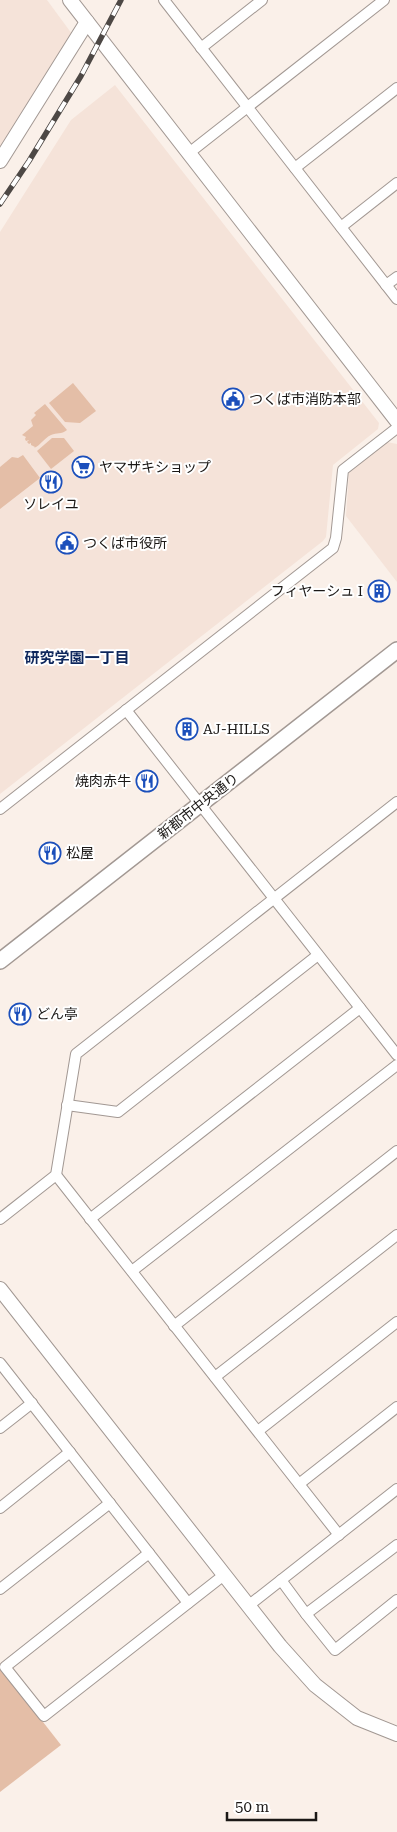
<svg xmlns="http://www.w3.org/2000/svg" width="397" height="1832" font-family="'Roboto Serif','Noto Sans JP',serif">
  <rect width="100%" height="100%" fill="#faf0e9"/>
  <!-- built -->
  <g fill="#f5e3d9">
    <path d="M0 0H47L72 34 0 152Z"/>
    <path d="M115 85 379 423 378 429 333 465 326 537 323 541 0 794V232L71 120Z"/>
    <path d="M387 442 397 444V582L346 516 349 473Z"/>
  </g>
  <!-- green -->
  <g fill="#e4bea7">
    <path d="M73 383 96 411 80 423 65 422 49 403Z"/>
    <path d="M45 404 67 430C61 435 57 432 51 435 44 438 41 445 34 448L35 447 31 445V443L29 444 27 442 29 440 26 441 25 439 26 437 22 435 33 426 31 420 36 415 34 413Z"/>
    <path d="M52 438H64L74 451 51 469 37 451Z"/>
    <path d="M23 455 40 478 0 509V467L12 457 18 458Z"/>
    <path d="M0 1667 61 1745 0 1792Z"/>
  </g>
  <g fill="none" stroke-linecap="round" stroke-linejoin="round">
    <!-- street casing -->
    <g stroke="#a29893" stroke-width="12">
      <g id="street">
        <path d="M164 0 397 299"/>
        <path d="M201 48 262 0"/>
        <path d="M189 153 384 0"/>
        <path d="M295 168 397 88"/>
        <path d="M341 227 397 183"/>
        <path d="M386 285 397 277"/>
        <path d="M126 710 397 1055"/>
        <path d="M0 809 333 548 336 538 343 470 397 428"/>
        <path d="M67 1105 118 1112 318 955"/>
        <path d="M56 1175 339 1535"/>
        <path d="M0 1219 56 1175 76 1054 397 802"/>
        <path d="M90 1219 360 1008"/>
        <path d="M132 1271 397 1065"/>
        <path d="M174 1326 397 1151"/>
        <path d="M0 1363 188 1603"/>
        <path d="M215 1377 397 1235"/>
        <path d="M0 1428 32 1403"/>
        <path d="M258 1431 397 1322"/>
        <path d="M299 1484 397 1407"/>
        <path d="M0 1508 70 1452"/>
        <path d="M149 1553 5 1667 44 1716 224 1575"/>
        <path d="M281 1580 306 1614 397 1545"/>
        <path d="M0 1589 110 1503"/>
        <path d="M248 1606 397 1489"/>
        <path d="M306 1614 335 1650 397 1600"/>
      </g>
    </g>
    <!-- secondary casing -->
    <g stroke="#a29893" stroke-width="16">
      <g id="secondary">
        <path d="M70 0 397 421"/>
        <path d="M0 161 87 22"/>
        <path d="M0 1289 280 1646 315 1685 357 1718 397 1734"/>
      </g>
    </g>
    <!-- primary casing -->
    <g stroke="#a29893" stroke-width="18">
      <path id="primary" d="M0 961 397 650"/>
    </g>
    <!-- street -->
    <use href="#street" stroke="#fff" stroke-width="10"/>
    <!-- secondary -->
    <use href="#secondary" stroke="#fff" stroke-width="14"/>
    <!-- primary -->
    <use href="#primary" stroke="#fff" stroke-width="15"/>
    <!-- rail casing -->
    <g stroke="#4d4845" stroke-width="5.5">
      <path id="rail" d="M0 204 29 161 81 76 121 0"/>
    </g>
    <!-- rail -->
    <use href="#rail" stroke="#fff" stroke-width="4" stroke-dasharray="11" stroke-linecap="butt"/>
  </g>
  <!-- icons -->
  <defs>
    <g id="civic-ring" transform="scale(1.125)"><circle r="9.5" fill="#fff" stroke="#1b4fbb" stroke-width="1.5"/><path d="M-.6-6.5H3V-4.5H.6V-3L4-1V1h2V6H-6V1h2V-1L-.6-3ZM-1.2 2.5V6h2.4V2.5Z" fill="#1b4fbb"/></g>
    <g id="supermarket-ring" transform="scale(1.125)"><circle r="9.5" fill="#fff" stroke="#1b4fbb" stroke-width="1.5"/><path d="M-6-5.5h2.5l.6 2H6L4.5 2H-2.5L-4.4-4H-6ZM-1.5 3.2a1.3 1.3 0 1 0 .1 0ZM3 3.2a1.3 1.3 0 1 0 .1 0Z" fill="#1b4fbb"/></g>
    <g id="restaurant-ring" transform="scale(1.125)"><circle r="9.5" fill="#fff" stroke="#1b4fbb" stroke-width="1.5"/><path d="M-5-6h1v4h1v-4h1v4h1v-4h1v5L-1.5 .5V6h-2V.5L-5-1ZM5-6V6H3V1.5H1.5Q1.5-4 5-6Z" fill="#1b4fbb"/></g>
    <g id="building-ring" transform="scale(1.125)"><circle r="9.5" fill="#fff" stroke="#1b4fbb" stroke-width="1.5"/><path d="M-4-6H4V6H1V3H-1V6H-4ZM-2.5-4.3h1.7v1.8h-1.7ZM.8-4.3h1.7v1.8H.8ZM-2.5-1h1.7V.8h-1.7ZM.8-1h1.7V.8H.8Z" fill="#1b4fbb"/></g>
  </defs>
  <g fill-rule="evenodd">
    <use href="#civic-ring" x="233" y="399"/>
    <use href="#supermarket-ring" x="83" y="467"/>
    <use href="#restaurant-ring" x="51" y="482"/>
    <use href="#civic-ring" x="67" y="543"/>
    <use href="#building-ring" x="379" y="591"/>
    <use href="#building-ring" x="187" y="729"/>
    <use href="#restaurant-ring" x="147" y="781"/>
    <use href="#restaurant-ring" x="50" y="853"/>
    <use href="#restaurant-ring" x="20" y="1014"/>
  </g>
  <g text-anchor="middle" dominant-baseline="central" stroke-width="4" stroke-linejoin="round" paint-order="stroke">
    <!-- poi labels -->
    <g font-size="14" fill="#1b1816" stroke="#fff" text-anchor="start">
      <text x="249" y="399">つくば市消防本部</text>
      <text x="99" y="467">ヤマザキショップ</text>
      <text x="51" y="504" text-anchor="middle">ソレイユ</text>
      <text x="83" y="543">つくば市役所</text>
      <text x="363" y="591" text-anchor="end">フィヤーシュ I</text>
      <text x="203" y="729">AJ-HILLS</text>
      <text x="131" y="781" text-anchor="end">焼肉赤牛</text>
      <text x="66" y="853">松屋</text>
      <text x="36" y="1014">どん亭</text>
    </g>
    <!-- street labels -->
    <g font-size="14" fill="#1b1816" stroke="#fff">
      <text transform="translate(198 806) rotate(-38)">新都市中央通り</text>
    </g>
    <!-- neighbourhood labels -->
    <g font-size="15" font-weight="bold" fill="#0e275c" stroke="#fff">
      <text x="77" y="658">研究学園一丁目</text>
    </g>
  </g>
  <!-- scale -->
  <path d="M227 1812v8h89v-8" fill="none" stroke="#1b1816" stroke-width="2.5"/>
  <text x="235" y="1812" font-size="15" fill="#1b1816" stroke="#ffffff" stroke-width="4" paint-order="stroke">50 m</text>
</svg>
